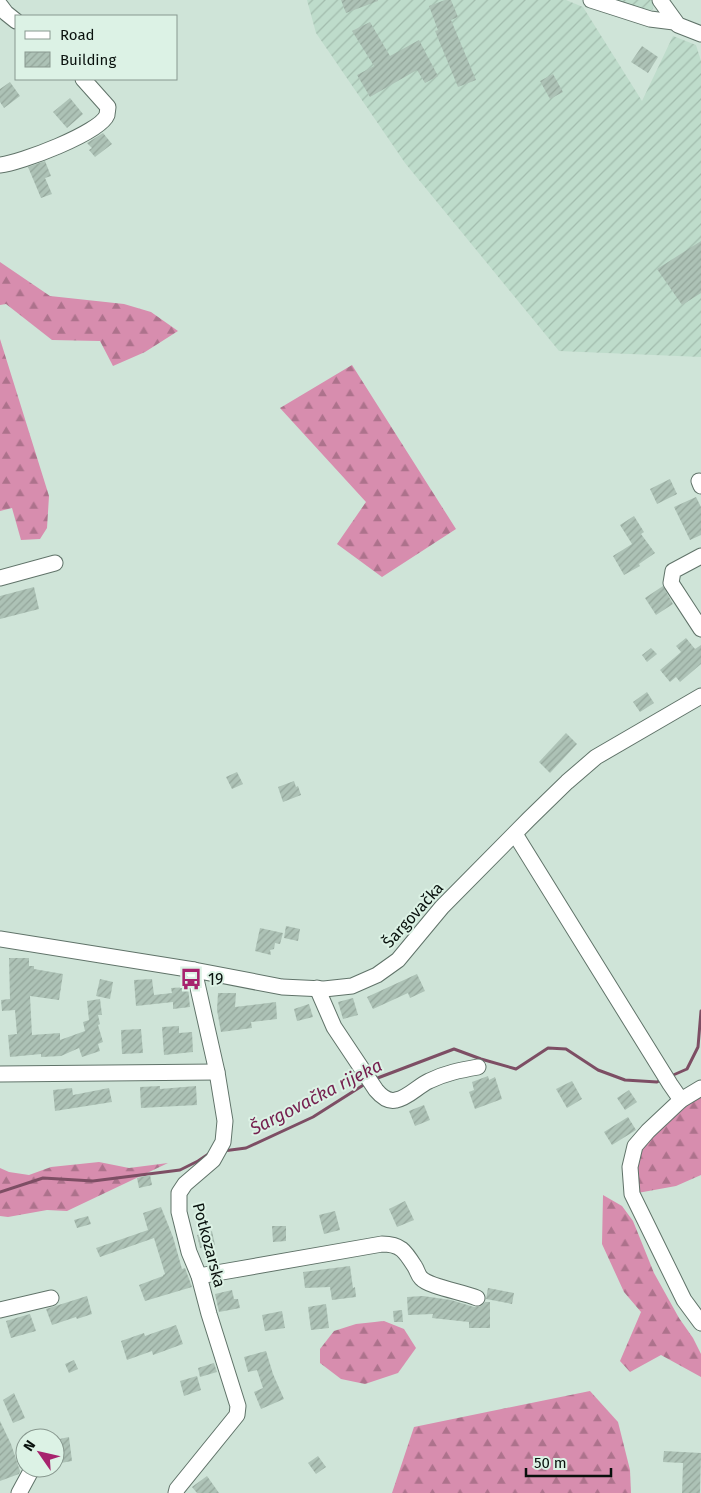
<svg xmlns="http://www.w3.org/2000/svg" width="701" height="1493" font-family="'Fira Sans',sans-serif">
  <defs>
    <pattern id="industrial-furrows" width="10" height="10" patternUnits="userSpaceOnUse" patternTransform="scale(1.25)"><rect width="10" height="10" fill="#bedccb"/><path d="M-1 1l2-2M0 10L10 0M9 11l2-2" fill="none" stroke="#a2bcad"/></pattern>
    <pattern id="forest-firs" width="22" height="20" patternUnits="userSpaceOnUse" patternTransform="scale(1.25)"><rect width="22" height="20" fill="#d78dae"/><path d="M5 1l3.5 6h-7zM16 11l3.5 6h-7z" fill="#ad728c"/></pattern>
    <pattern id="building-hatch" width="6" height="6" patternUnits="userSpaceOnUse" patternTransform="scale(1.25)"><rect width="6" height="6" fill="#adc2b6"/><path d="M-1 1l2-2M0 6l6-6M5 7l2-2" fill="none" stroke="#94a69b"/></pattern>
  </defs>
  <rect width="100%" height="100%" fill="#cfe4d8"/>
  <!-- industrial -->
  <g fill="url(#industrial-furrows)">
    <path d="M307 0H566L583 7 642 101 673 36 696 45 701 61V357L559 351 405 163 316 33Z"/>
    <path d="M608 0H652L654 3 653 9 647 13Z"/>
  </g>
  <!-- forest -->
  <g fill="url(#forest-firs)">
    <path d="M0 262 50 296 124 304 151 312 178 331 145 352 113 366 100 341 52 340 6 304 0 305Z"/>
    <path d="M0 339 49 496 47 528 40 539 21 540 12 508 0 511Z"/>
    <path d="M352 365 456 529 382 577 337 544 366 502 280 408Z"/>
    <path d="M701 1095V1175L676 1186 632 1194 635 1146 648 1131Z"/>
    <path d="M99 1162 129 1168 168 1163 67 1211 47 1210 8 1217 0 1216V1168L9 1172 29 1175 51 1167Z"/>
    <path d="M603 1195 622 1206 633 1221 654 1273 679 1318 693 1338 701 1354V1377L661 1355 630 1372 620 1361 641 1312 624 1292 602 1244Z"/>
    <path d="M384 1321 404 1329 416 1348 398 1373 365 1384 341 1379 320 1363V1349L334 1331 356 1324Z"/>
    <path d="M590 1391 618 1422 630 1470 631 1493H392L414 1427Z"/>
  </g>
  <g fill="none" stroke-linecap="round" stroke-linejoin="round">
    <!-- stream -->
    <g stroke="#7d4e64" stroke-width="3">
      <path d="M671 1076 687 1069 698 1047 701 1011"/>
      <path d="M375 1079 454 1049 481 1059 516 1069 548 1048 566 1049 598 1070 625 1080 657 1082 663 1079"/>
      <path d="M223 1151 246 1148 313 1117 365 1084"/>
      <path d="M0 1192 43 1178 93 1181 180 1170 198 1161 210 1153"/>
    </g>
  </g>
  <!-- building -->
  <g fill="url(#building-hatch)">
    <path d="M341 0H378V1L346 13Z"/>
    <path d="M445 0H451L458 17 451 20 476 80 458 87 435 31 438 30 429 6Z"/>
    <path d="M370 22 390 56 419 40 438 76 425 83 417 70 370 97 357 75 374 66 352 31Z"/>
    <path d="M642 46 658 57 648 73 631 62Z"/>
    <path d="M553 74 563 92 550 99 540 81Z"/>
    <path d="M10 82 20 96 4 108 0 102V89Z"/>
    <path d="M70 98 83 114 67 128 53 112Z"/>
    <path d="M103 133 112 144 95 157 89 150 92 148 87 143Z"/>
    <path d="M45 161 51 176 45 178 52 194 41 198 28 167Z"/>
    <path d="M701 241V293L682 305 657 269Z"/>
    <path d="M670 479 677 494 657 504 650 489Z"/>
    <path d="M696 497 701 507V535L690 540 674 507Z"/>
    <path d="M634 516 644 532 641 534 655 553 639 564 640 566 624 575 613 556 632 544 620 525Z"/>
    <path d="M663 586 673 604 656 615 645 598Z"/>
    <path d="M34 587 39 609 0 619V596Z"/>
    <path d="M686 638 695 649 701 645V664L680 682 676 677 670 682 660 670 681 652 676 646Z"/>
    <path d="M651 648 657 654 647 662 642 655Z"/>
    <path d="M647 692 654 703 640 712 633 702Z"/>
    <path d="M566 733 577 744 550 773 539 762Z"/>
    <path d="M237 772 243 784 232 789 226 777Z"/>
    <path d="M294 781 296 787 298 786 301 795 283 802 278 787Z"/>
    <path d="M286 926 300 929 298 941 284 938Z"/>
    <path d="M260 928 283 933 280 944 275 943 274 949 270 950 271 955 255 951Z"/>
    <path d="M9 958H29V966H34V969L63 974 59 1000 30 996 32 1035 60 1033V1040L85 1031 83 1022 89 1020 87 1001 100 999 102 1015H98L100 1024 98 1025 103 1042 98 1044 100 1051 82 1057 79 1048 61 1056 41 1057V1054L10 1057 8 1035 17 1034 15 1010 2 1011 1 1000 10 999Z"/>
    <path d="M417 974 425 991 410 998 408 993 373 1009 367 997Z"/>
    <path d="M100 979 113 982 110 999 96 996Z"/>
    <path d="M152 979 154 995 172 993 171 988 188 987 190 1007 173 1009V1002L136 1006 134 980Z"/>
    <path d="M218 993H236L235 1007 276 1002 277 1019 251 1022 252 1028 221 1032 217 1010Z"/>
    <path d="M353 998 358 1015 343 1019 338 1002Z"/>
    <path d="M309 1004 313 1017 297 1021 294 1009Z"/>
    <path d="M179 1026V1033L192 1032 193 1052 164 1055 162 1027Z"/>
    <path d="M141 1029 143 1053 122 1054 121 1030Z"/>
    <path d="M488 1076 489 1080 495 1077 502 1099 475 1109 469 1092 474 1090 472 1082Z"/>
    <path d="M572 1081 582 1099 567 1108 556 1089Z"/>
    <path d="M160 1086V1089L196 1086 197 1105 141 1108 140 1087Z"/>
    <path d="M72 1088 73 1095 109 1088 112 1102 55 1111 53 1090Z"/>
    <path d="M629 1090 637 1102 625 1110 617 1098Z"/>
    <path d="M424 1105 430 1120 415 1126 409 1111Z"/>
    <path d="M628 1117 636 1130 612 1145 604 1132Z"/>
    <path d="M150 1175 152 1185 139 1188 137 1178Z"/>
    <path d="M405 1201 414 1220 397 1227 389 1209Z"/>
    <path d="M161 1207 173 1237 182 1269 185 1268 192 1287 145 1301 139 1285 163 1276V1275L165 1274 154 1238 100 1257 96 1248 148 1230 143 1213Z"/>
    <path d="M335 1211 340 1230 324 1234 319 1215Z"/>
    <path d="M88 1216 91 1224 77 1228 74 1220Z"/>
    <path d="M272 1226H286V1241L273 1242Z"/>
    <path d="M212 1231 215 1245 200 1248 197 1235Z"/>
    <path d="M350 1266 353 1288 355 1287 356 1297 332 1300 330 1287 305 1288 303 1272Z"/>
    <path d="M488 1288 514 1293 512 1304 486 1299Z"/>
    <path d="M232 1290 234 1299H238L240 1308 219 1312 215 1294Z"/>
    <path d="M87 1296 92 1314 77 1319 76 1317 52 1325 46 1309Z"/>
    <path d="M423 1296 451 1300 474 1307H479L485 1302H490V1328H469V1322L432 1318 433 1314 408 1315 407 1297Z"/>
    <path d="M326 1304 329 1328 311 1330 308 1307Z"/>
    <path d="M402 1310 403 1322H394L393 1311Z"/>
    <path d="M282 1311 285 1328 265 1331 262 1315Z"/>
    <path d="M30 1314 36 1331 11 1338 6 1321Z"/>
    <path d="M176 1325 183 1344 153 1355 152 1351 127 1360 121 1341 144 1333 145 1336Z"/>
    <path d="M266 1351 273 1374 284 1399 261 1409 254 1392 263 1388 257 1370 248 1372 244 1357Z"/>
    <path d="M74 1360 78 1369 69 1373 65 1364Z"/>
    <path d="M214 1363 217 1372 200 1377 198 1368Z"/>
    <path d="M197 1376 201 1390 184 1396 180 1381Z"/>
    <path d="M14 1393 25 1418 13 1423 3 1400Z"/>
    <path d="M0 1421 11 1444 20 1471 19 1474 0 1481Z"/>
    <path d="M69 1437 72 1461 55 1464V1440Z"/>
    <path d="M664 1451 701 1453 700 1493H682L683 1463 663 1462Z"/>
    <path d="M318 1456 326 1467 316 1474 308 1463Z"/>
    <path d="M207 1476 219 1493H197L192 1487Z"/>
  </g>
  <g fill="none" stroke-linecap="round" stroke-linejoin="round">
    <!-- minor casing -->
    <g stroke="#607369" stroke-width="17">
      <g id="minor">
        <path d="M591 0 650 19 674 22"/>
        <path d="M660 0 678 25 701 34"/>
        <path d="M0 5 6 13 16 21"/>
        <path d="M0 165C20 163 100 133 107 115 107 114 108 108 108 107L83 79"/>
        <path d="M699 481 701 486"/>
        <path d="M701 556 673 571 671 583 701 629"/>
        <path d="M0 578 55 563"/>
        <path d="M515 834 670 1084 681 1100"/>
        <path d="M0 939 194 970 282 987 324 989 352 986 377 975 398 960 442 907 529 819 567 782 596 757 701 696"/>
        <path d="M317 988 334 1027 376 1090C381 1096 388 1102 396 1100 408 1098 418 1086 429 1081 445 1073 461 1070 478 1067"/>
        <path d="M0 1074 217 1072"/>
        <path d="M701 1088 681 1100 648 1131 635 1146 630 1167 632 1194 684 1300 701 1323"/>
        <path d="M199 1276 382 1244C401 1244 405 1251 415 1267 417 1270 418 1275 421 1278 429 1287 463 1292 477 1298"/>
        <path d="M0 1310 51 1298"/>
        <path d="M19 1493 32 1469"/>
        <path d="M176 1493 177 1489 237 1415 238 1406 209 1314 199 1276 189 1252 179 1212V1193L185 1184 213 1160 223 1142 225 1121 217 1072 194 970"/>
      </g>
    </g>
    <!-- minor -->
    <use href="#minor" stroke="#fff" stroke-width="15"/>
  </g>
  <!-- icons -->
  <defs>
    <g id="bus-bare" transform="scale(1.725)"><path d="M-5-6H5V4H4V6H2V4H-2V6H-4V4H-5ZM-3.5-4V0h7V-4ZM-3.5 1.2v1.5H-2V1.2ZM2 1.2v1.5H3.5V1.2Z" fill="#a7236e" stroke="#dcf2e5" stroke-width="2.5" paint-order="stroke"/></g>
  </defs>
  <g fill-rule="evenodd">
    <use href="#bus-bare" x="191" y="979"/>
  </g>
  <g text-anchor="middle" dominant-baseline="central" stroke-width="4" stroke-linejoin="round" paint-order="stroke">
    <!-- street labels -->
    <g font-size="16" fill="#09110d" stroke="#dcf2e5">
      <text transform="translate(413 915) rotate(-48)">Šargovačka</text>
      <text transform="translate(209 1245) rotate(75)">Potkozarska</text>
    </g>
    <!-- poi labels -->
    <g font-size="16" fill="#09110d" stroke="#dcf2e5" text-anchor="start">
      <text x="208" y="979">19</text>
    </g>
    <!-- water labels -->
    <g font-size="18" font-style="italic" fill="#751f4e" stroke="#dcf2e5">
      <text transform="translate(316 1097) rotate(-27)">Šargovačka rijeka</text>
    </g>
  </g>
  <!-- legend -->
  <rect x="15" y="15" width="162" height="65" fill="#dcf2e5" stroke="#88988f"/>
  <rect x="25" y="31" width="25" height="8" fill="#ffffff" stroke="#88988f"/>
  <text x="60" y="40" font-size="15" fill="#09110d">Road</text>
  <rect x="25" y="52" width="25" height="15" fill="url(#building-hatch)" stroke="#88988f"/>
  <text x="60" y="65" font-size="15" fill="#09110d">Building</text>
  <!-- north arrow -->
  <g transform="translate(40 1453) rotate(304)"><circle r="24" fill="#dcf2e5" stroke="#88988f"/>
  <path d="M0-4L9 19L0 12L-9 19Z" fill="#a7236e"/>
  <text y="-8" font-size="14" font-weight="bold" text-anchor="middle" fill="#09110d">N</text>
  </g>
  <!-- scale -->
  <path d="M526 1468v8h85v-8" fill="none" stroke="#09110d" stroke-width="2.5"/>
  <text x="534" y="1468" font-size="15" fill="#09110d" stroke="#dcf2e5" stroke-width="4" paint-order="stroke">50 m</text>
</svg>
